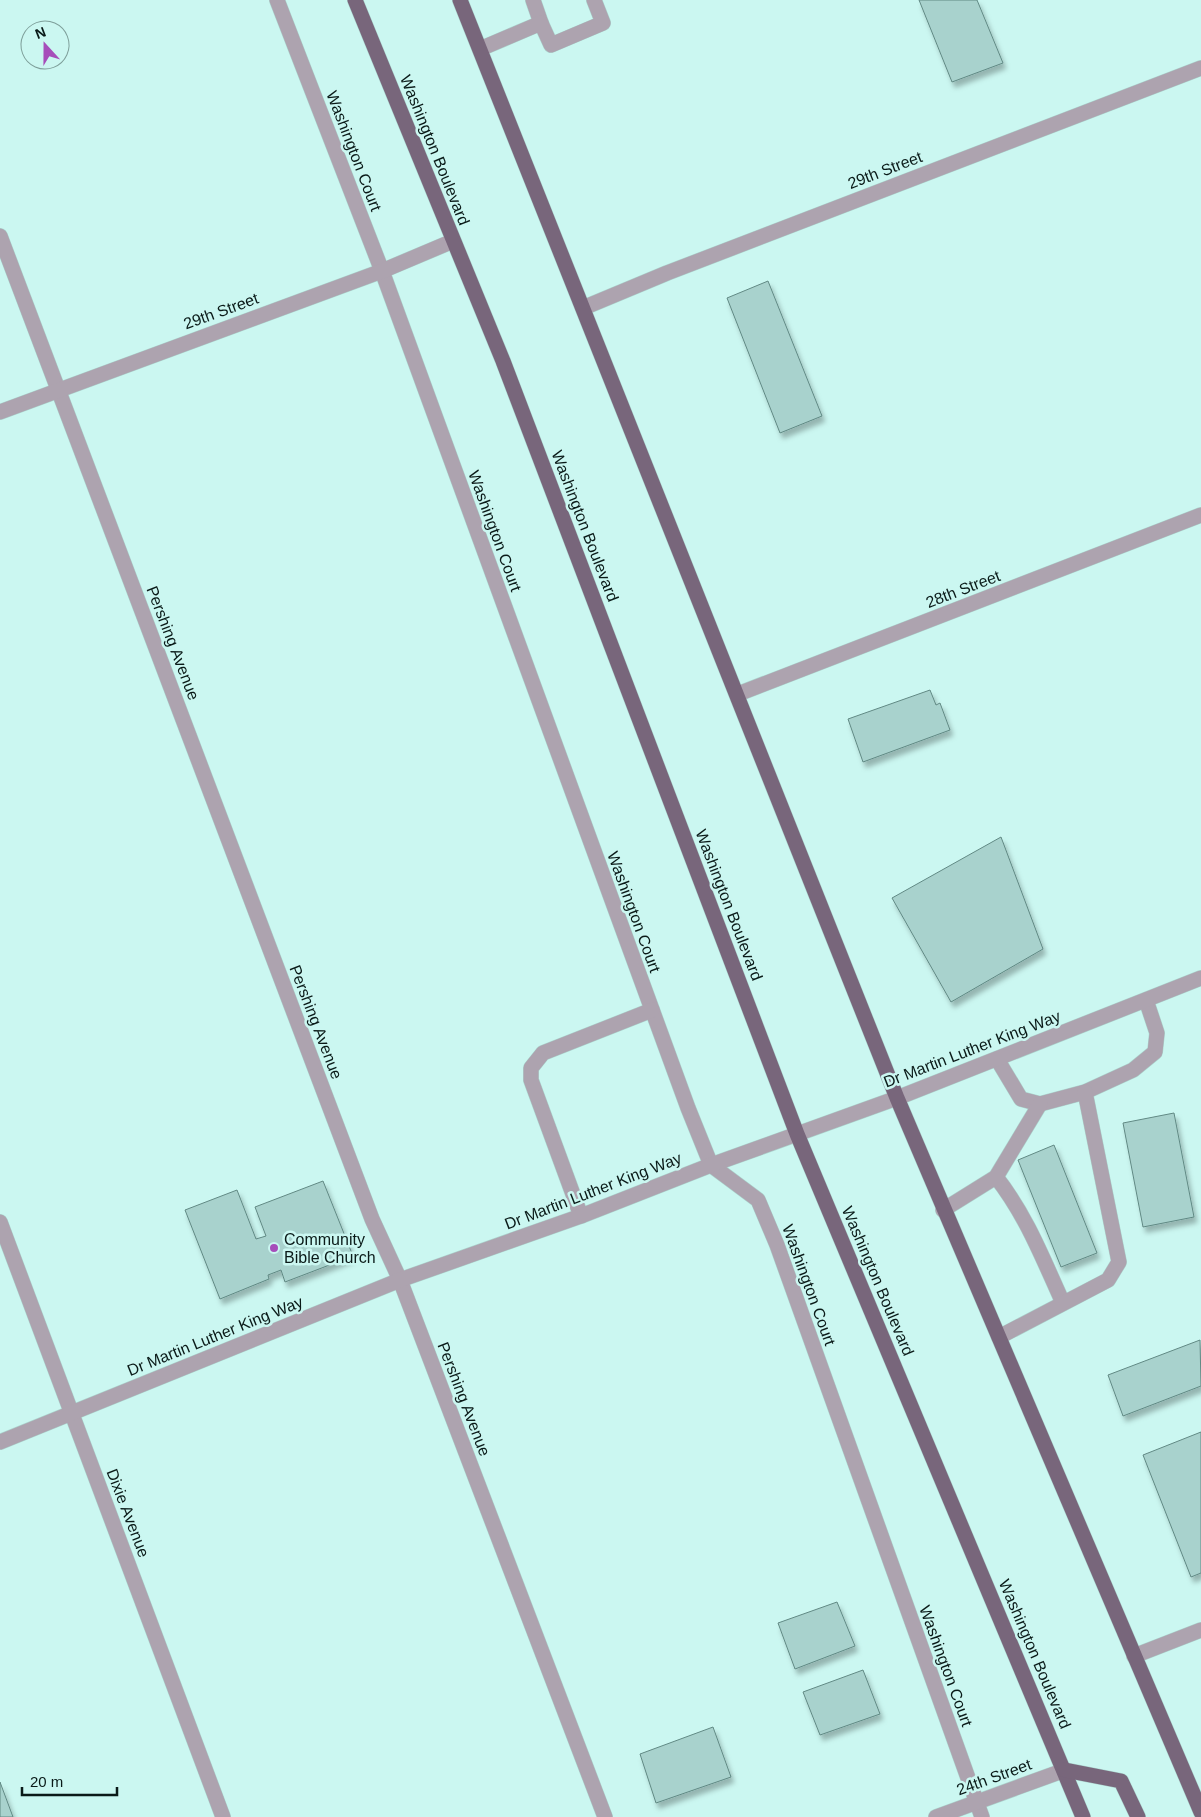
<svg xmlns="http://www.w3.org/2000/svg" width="1201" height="1817" font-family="Arial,sans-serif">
  <defs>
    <filter id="shadow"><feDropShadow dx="3" dy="5.5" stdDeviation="2.5" flood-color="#0004"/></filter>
  </defs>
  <rect width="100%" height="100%" fill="#cbf7f1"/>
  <!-- building -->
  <g fill="#a8d2cd" stroke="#618984" filter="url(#shadow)">
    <path d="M919 0H977L1003 63 952 82Z"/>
    <path d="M768 281 822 416 780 433 727 298Z"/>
    <path d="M930 690 936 705 940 703 950 730 863 762 848 719Z"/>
    <path d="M1001 837 1043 949 951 1002 892 898Z"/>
    <path d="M1174 1113 1194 1217 1143 1227 1123 1123Z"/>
    <path d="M1054 1145 1097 1253 1061 1267 1018 1160Z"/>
    <path d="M323 1181 353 1256 285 1282 281 1270 268 1275 269 1279 220 1299 185 1210 237 1190 256 1239 266 1236 255 1207Z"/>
    <path d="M1200 1340 1201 1386 1123 1416 1108 1375Z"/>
    <path d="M1201 1432V1573L1191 1577 1143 1455Z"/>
    <path d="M837 1602 855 1646 795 1669 778 1623Z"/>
    <path d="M863 1670 880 1714 820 1735 803 1692Z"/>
    <path d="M713 1727 731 1777 656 1803 640 1754Z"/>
    <path d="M0 1782 13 1817H0Z"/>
  </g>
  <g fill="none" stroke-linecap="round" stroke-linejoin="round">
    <!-- minor casing -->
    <g stroke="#acd4ce" stroke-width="16">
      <g id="minor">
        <path d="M277 0 382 271 688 1108 711 1165 758 1200 777 1245 982 1817"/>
        <path d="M533 0 541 23"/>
        <path d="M480 49 541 23 551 45 603 23 594 0"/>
        <path d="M0 236 372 1219 400 1280 605 1817"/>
        <path d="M583 308 667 273 1201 68"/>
        <path d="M0 412 382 271 453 241"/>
        <path d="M738 694 1201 515"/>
        <path d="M997 1059 1021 1099 1040 1104 1085 1092 1133 1070 1155 1052 1157 1033 1146 1000"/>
        <path d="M996 1177C1026 1215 1043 1259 1063 1303"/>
        <path d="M943 1210 996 1177 1040 1104"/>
        <path d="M581 1216 531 1080V1068L543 1053 652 1010"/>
        <path d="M0 1222 223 1817"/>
        <path d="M999 1337 1108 1280 1119 1262 1085 1092"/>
        <path d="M0 1442 400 1280 581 1216 711 1165 897 1098 1201 978"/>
        <path d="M1134 1656 1201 1630"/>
        <path d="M936 1817 1065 1770"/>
      </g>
    </g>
    <!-- major casing -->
    <g stroke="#acd4ce" stroke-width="16">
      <g id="major">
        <path d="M355 0 503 361 797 1134 1083 1817"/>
        <path d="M460 0 897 1098 1201 1812"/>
        <path d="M1065 1770 1121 1781 1138 1817"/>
      </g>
    </g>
    <!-- minor -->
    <use href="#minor" stroke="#ada3af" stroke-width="15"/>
    <!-- major -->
    <use href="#major" stroke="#78667b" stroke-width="15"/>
  </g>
  <!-- markers -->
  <circle fill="#a64eba" stroke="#cbf7f1" stroke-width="2" cx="274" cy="1248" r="5"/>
  <g text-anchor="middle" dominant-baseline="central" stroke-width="5" stroke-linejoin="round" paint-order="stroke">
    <!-- street labels -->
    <g font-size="16" fill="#0a1a18" stroke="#cbf7f1">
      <text transform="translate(435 150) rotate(68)">Washington Boulevard</text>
      <text transform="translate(354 151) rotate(69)">Washington Court</text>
      <text transform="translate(885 170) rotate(-21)">29th Street</text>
      <text transform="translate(221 311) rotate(-20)">29th Street</text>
      <text transform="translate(585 526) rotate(69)">Washington Boulevard</text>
      <text transform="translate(495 531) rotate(70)">Washington Court</text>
      <text transform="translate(963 589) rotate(-21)">28th Street</text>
      <text transform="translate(173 643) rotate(69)">Pershing Avenue</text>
      <text transform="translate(729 905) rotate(69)">Washington Boulevard</text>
      <text transform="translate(634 912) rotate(70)">Washington Court</text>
      <text transform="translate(316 1022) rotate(69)">Pershing Avenue</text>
      <text transform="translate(972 1049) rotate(-21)">Dr Martin Luther King Way</text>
      <text transform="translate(593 1191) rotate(-21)">Dr Martin Luther King Way</text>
      <text transform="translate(878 1281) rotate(67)">Washington Boulevard</text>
      <text transform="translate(809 1285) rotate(70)">Washington Court</text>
      <text transform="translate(215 1336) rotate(-22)">Dr Martin Luther King Way</text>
      <text transform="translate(464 1399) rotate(69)">Pershing Avenue</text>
      <text transform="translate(128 1513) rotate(69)">Dixie Avenue</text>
      <text transform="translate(1035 1654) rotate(67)">Washington Boulevard</text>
      <text transform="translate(946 1666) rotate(70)">Washington Court</text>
      <text transform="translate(994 1777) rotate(-20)">24th Street</text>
    </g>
    <!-- poi labels -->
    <g font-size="16" fill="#0a1a18" stroke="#cbf7f1" text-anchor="start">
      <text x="284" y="1239">Community<tspan x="284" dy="18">Bible Church</tspan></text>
    </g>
  </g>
  <!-- north arrow -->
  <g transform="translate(45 45) rotate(339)"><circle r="24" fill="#cbf7f1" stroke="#7e9f9a"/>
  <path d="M0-4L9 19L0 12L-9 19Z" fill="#a64eba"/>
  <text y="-8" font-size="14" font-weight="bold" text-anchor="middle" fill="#0a1a18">N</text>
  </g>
  <!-- scale -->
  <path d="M22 1787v8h95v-8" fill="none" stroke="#0a1a18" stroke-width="2.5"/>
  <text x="30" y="1787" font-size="15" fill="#0a1a18" stroke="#cbf7f1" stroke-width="4" paint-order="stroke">20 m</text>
</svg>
